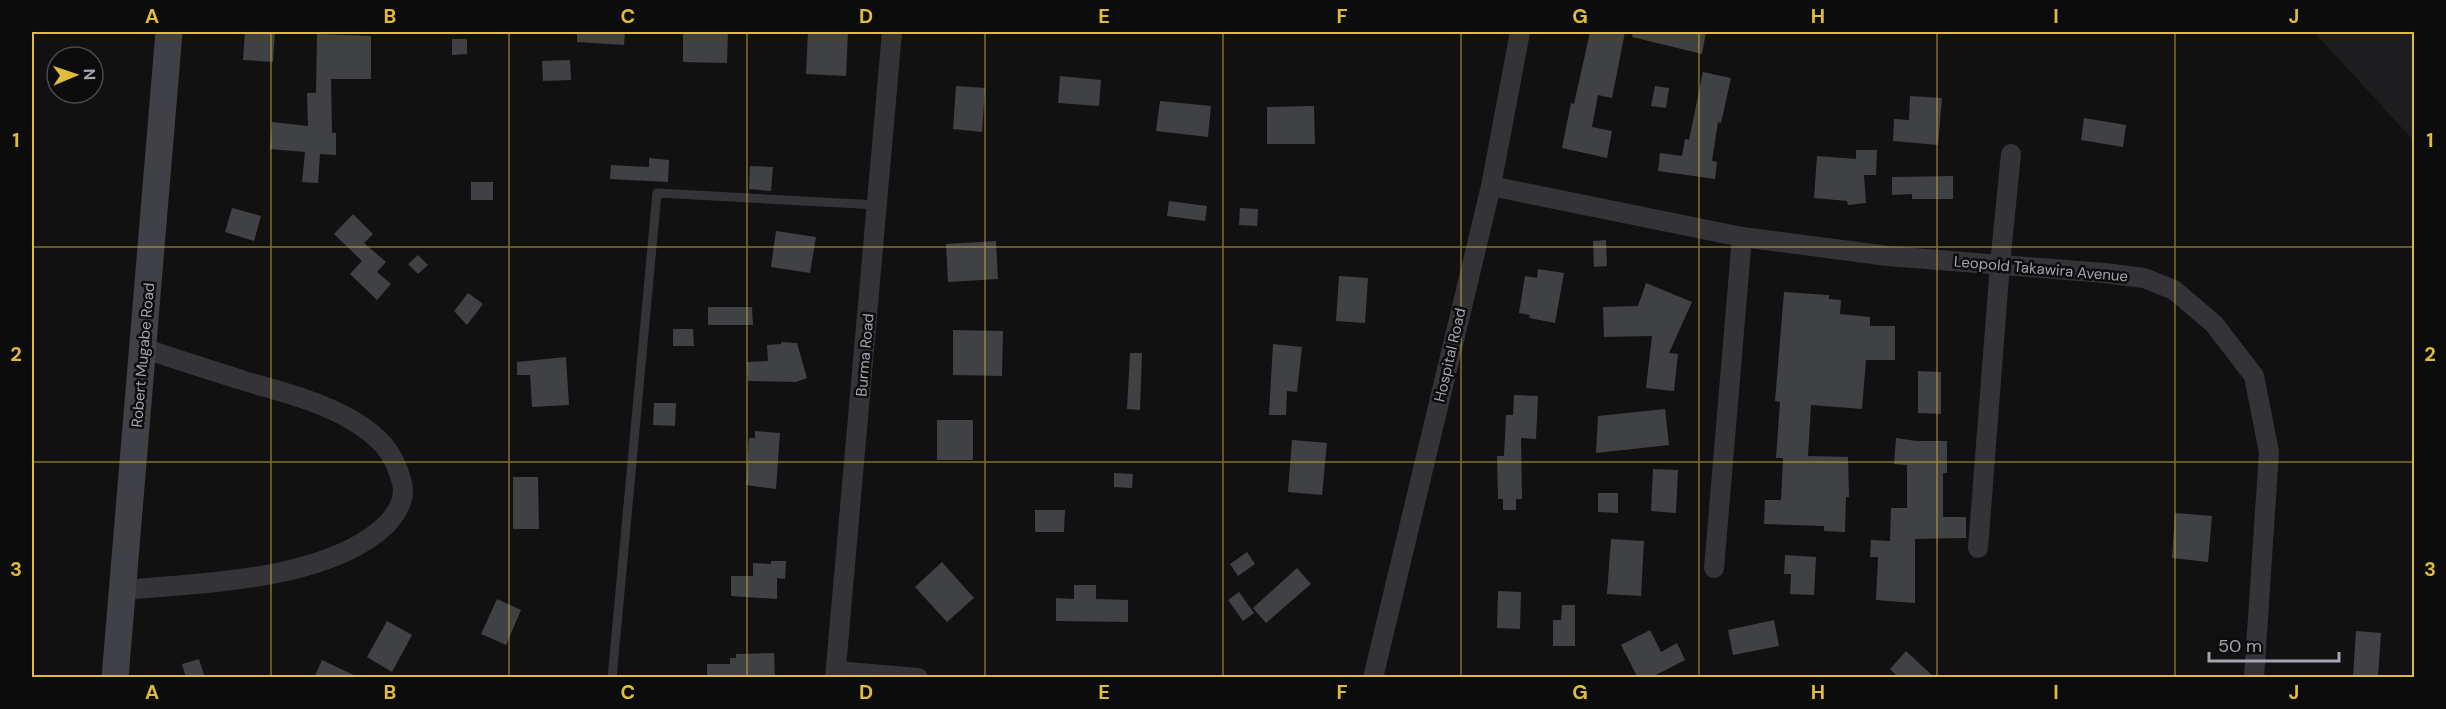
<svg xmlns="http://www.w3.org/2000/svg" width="2446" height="709" font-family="'DM Sans',sans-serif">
  <rect width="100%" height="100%" fill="#111112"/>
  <!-- built -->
  <path fill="#1d1d1f" d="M2314 32H2414V141Z"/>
  <!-- building -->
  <g fill="#404145">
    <path d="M245 32H275L273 62 243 60Z"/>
    <path d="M577 32H625L624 45 577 42Z"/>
    <path d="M683 32H728L727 63 683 62Z"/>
    <path d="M808 32H848L846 76 806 74Z"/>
    <path d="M1590 32H1625L1612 98 1598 95 1592 127 1612 131 1607 158 1562 148 1571 103 1574 104Z"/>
    <path d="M1633 32H1706L1702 54 1632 37Z"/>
    <path d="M317 34 371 36V79H331L332 133H336V155L320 154 318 183 302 182 305 152 270 149 272 122 308 126 307 93H316Z"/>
    <path d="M452 39H467V54L452 55Z"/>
    <path d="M570 60 571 80 543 81 542 61Z"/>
    <path d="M1703 72 1731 78 1721 123 1718 122 1712 161 1717 162 1715 179 1658 171 1660 153 1682 156 1685 139 1689 140Z"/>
    <path d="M1060 76 1101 80 1099 106 1058 103Z"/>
    <path d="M956 86 985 88 982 132 953 129Z"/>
    <path d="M1655 86 1669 88 1666 108 1651 106Z"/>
    <path d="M1910 96 1942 98 1938 145 1893 141 1894 119 1909 120Z"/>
    <path d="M1160 101 1211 106 1208 137 1156 131Z"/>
    <path d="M1314 106 1315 144H1267V107Z"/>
    <path d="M2084 118 2126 125 2123 147 2081 140Z"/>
    <path d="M1856 150H1877L1876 175H1864L1866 203 1848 205 1847 201 1814 198 1817 156 1856 159Z"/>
    <path d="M649 158 669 160 668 182 610 179 611 165 649 167Z"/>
    <path d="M750 166 773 167 771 191 749 189Z"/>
    <path d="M1953 176V199H1912V194L1892 195V177Z"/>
    <rect x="471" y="182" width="22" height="18"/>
    <path d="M1169 201 1207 206 1205 221 1167 216Z"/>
    <path d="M232 208 261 216 254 241 225 232Z"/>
    <path d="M1240 208 1258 209 1257 226 1239 225Z"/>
    <path d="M353 214 373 234 364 243 386 262 377 272 391 284 377 300 350 274 362 261 334 234Z"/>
    <path d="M776 231 816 237 810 273 771 267Z"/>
    <path d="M1606 240 1607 266 1594 267 1593 241Z"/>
    <path d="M996 241 998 279 948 282 946 244Z"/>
    <path d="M418 255 428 265 418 274 408 264Z"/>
    <path d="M1538 269 1564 273 1555 323 1529 318 1530 315 1519 313 1525 276 1537 278Z"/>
    <path d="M1339 276 1368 278 1365 323 1336 321Z"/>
    <path d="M1646 283 1692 302 1669 353 1678 354 1674 391 1646 388 1652 336 1604 337 1603 307 1638 306Z"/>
    <path d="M1784 292 1829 295V299L1841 300 1840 314 1870 317V326H1895V360H1866L1862 409 1811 405 1808 456 1848 457 1849 497H1846L1845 532 1824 531V526L1764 524 1765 500H1781L1783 458H1776L1780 402 1775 401Z"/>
    <path d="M468 293 483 304 467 325 454 311Z"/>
    <path d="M708 307H752L753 325H708Z"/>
    <path d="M673 329H693L694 346H673Z"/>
    <path d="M953 330 1003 331 1002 376 953 375Z"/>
    <path d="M781 342 797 343 807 378 796 382 748 381 747 362 768 361 767 345 781 344Z"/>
    <path d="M1273 344 1302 347 1297 392 1287 391 1286 415H1269Z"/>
    <path d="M1130 353H1142L1140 410 1127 409Z"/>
    <path d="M566 357 569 405 532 407 530 375H517V362Z"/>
    <path d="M1918 371 1941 372V414L1918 413Z"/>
    <path d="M1514 395 1538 396 1536 439 1521 438 1522 499H1516V510H1503V499H1498L1497 456H1504L1506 415H1513Z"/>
    <path d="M654 403H676L675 426 653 425Z"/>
    <path d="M1665 409 1669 445 1596 453 1598 416Z"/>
    <rect x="937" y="420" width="36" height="40"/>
    <path d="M755 431 780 433 776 489 746 485 749 438H755Z"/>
    <path d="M1896 438 1916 441H1947V473H1943V517H1966V538L1915 539V603L1876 600 1878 557H1870L1871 540 1890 541 1891 508H1907V465L1894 464Z"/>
    <path d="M1292 440 1327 443 1322 495 1288 492Z"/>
    <path d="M1653 469 1678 470 1676 513 1651 511Z"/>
    <path d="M1114 473 1133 474 1132 488 1114 487Z"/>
    <path d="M513 477H538L539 529H513Z"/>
    <path d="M1598 493H1618V513L1598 512Z"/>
    <path d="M1035 510H1065L1064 532H1035Z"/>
    <path d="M2175 513 2212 516 2208 562 2172 558Z"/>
    <path d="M1611 539 1644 541 1641 596 1607 594Z"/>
    <path d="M1247 552 1255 564 1238 576 1230 564Z"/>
    <path d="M1785 555 1816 557 1814 595 1790 594 1791 574H1784Z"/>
    <path d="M771 561H786L785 579 777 578V599L731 596V576H753V563L771 564Z"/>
    <path d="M942 562 974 598 947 622 915 587Z"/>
    <path d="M1297 568 1311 584 1266 623 1253 608Z"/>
    <path d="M1074 585H1096V599L1128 600V622L1056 621V598L1074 599Z"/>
    <path d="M1498 591 1521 592 1520 629 1497 628Z"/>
    <path d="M1239 592 1254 613 1243 621 1228 600Z"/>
    <path d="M497 599 521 610 506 645 481 634Z"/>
    <path d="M1562 605H1575V646H1553V620H1561Z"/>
    <path d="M1774 620 1779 646 1733 655 1728 630Z"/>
    <path d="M387 621 412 635 392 672 367 657Z"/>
    <path d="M1650 630 1661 652 1677 643 1685 660 1650 678H1638L1621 645Z"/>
    <path d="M2356 631 2381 633 2378 678H2353Z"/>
    <path d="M1906 651 1935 678H1899L1890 669Z"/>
    <path d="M774 653 775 678H707V664H730V658H736V654Z"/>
    <path d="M199 659 205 678H186L182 664Z"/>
    <path d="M322 660 360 678H314Z"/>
  </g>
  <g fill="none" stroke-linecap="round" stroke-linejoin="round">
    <!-- lane -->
    <path stroke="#343438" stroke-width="9" d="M612 678 657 193 878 205"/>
    <!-- street -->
    <g stroke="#343438" stroke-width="20">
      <path d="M1491 186 1742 237 1888 256 2104 273 2144 278 2174 290 2214 324 2254 376 2269 452 2254 678"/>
      <path d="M1978 548 2000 264 2011 154"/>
      <path d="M1714 568 1742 237"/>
      <path d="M122 590C200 583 329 581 387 524 397 513 406 499 402 483 394 451 379 436 350 419 319 401 282 392 248 382 213 371 178 360 143 348"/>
      <path d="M836 671 918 678"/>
      <path d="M835 678 892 32"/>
      <path d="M1373 678 1491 186 1520 32"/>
    </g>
    <!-- secondary -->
    <path stroke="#404146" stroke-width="27" d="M115 678 169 32"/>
  </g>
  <!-- grid -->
  <path fill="none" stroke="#dfbc3b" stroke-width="1.5" stroke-opacity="0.55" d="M271 32V678M509 32V678M747 32V678M985 32V678M1223 32V678M1461 32V678M1699 32V678M1937 32V678M2175 32V678M32 247H2414M32 462H2414"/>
  <g text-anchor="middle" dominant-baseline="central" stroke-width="5" stroke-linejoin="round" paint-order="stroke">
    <!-- street labels -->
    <g font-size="15" fill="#a3a6b1" stroke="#0c0c0d">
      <text transform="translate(2041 269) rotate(5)">Leopold Takawira Avenue</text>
      <text transform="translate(143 355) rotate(-85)">Robert Mugabe Road</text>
      <text transform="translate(865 355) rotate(-85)">Burma Road</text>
      <text transform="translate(1450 355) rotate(-77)">Hospital Road</text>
    </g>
  </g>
  <!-- border -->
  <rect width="2446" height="709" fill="none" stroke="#0c0c0d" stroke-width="66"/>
  <!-- north arrow -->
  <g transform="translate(75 75) rotate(88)"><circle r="28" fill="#0c0c0d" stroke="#484a4f" stroke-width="1.5"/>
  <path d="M0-4.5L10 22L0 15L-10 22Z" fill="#dfbc3b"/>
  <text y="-9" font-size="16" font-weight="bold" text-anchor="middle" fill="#a3a6b1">N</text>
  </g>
  <!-- scale -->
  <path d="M2209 652v9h130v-9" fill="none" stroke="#a3a6b1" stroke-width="3"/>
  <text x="2218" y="652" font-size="18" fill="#a3a6b1" stroke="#0c0c0d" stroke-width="4.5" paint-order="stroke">50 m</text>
  <rect x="33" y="33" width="2380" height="643" fill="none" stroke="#dfbc3b" stroke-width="2"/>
  <g font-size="20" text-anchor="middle" font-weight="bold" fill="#dfbc3b">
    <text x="152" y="23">A</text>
    <text x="390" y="23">B</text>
    <text x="628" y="23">C</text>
    <text x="866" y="23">D</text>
    <text x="1104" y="23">E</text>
    <text x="1342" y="23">F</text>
    <text x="1580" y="23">G</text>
    <text x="1818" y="23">H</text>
    <text x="2056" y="23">I</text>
    <text x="2294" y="23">J</text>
    <text x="16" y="147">1</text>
    <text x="2430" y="147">1</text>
    <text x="16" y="361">2</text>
    <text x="2430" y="361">2</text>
    <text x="16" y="576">3</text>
    <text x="2430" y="576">3</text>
    <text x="152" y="699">A</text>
    <text x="390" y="699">B</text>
    <text x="628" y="699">C</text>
    <text x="866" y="699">D</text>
    <text x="1104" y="699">E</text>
    <text x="1342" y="699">F</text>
    <text x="1580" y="699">G</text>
    <text x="1818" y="699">H</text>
    <text x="2056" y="699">I</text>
    <text x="2294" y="699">J</text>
  </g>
</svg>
